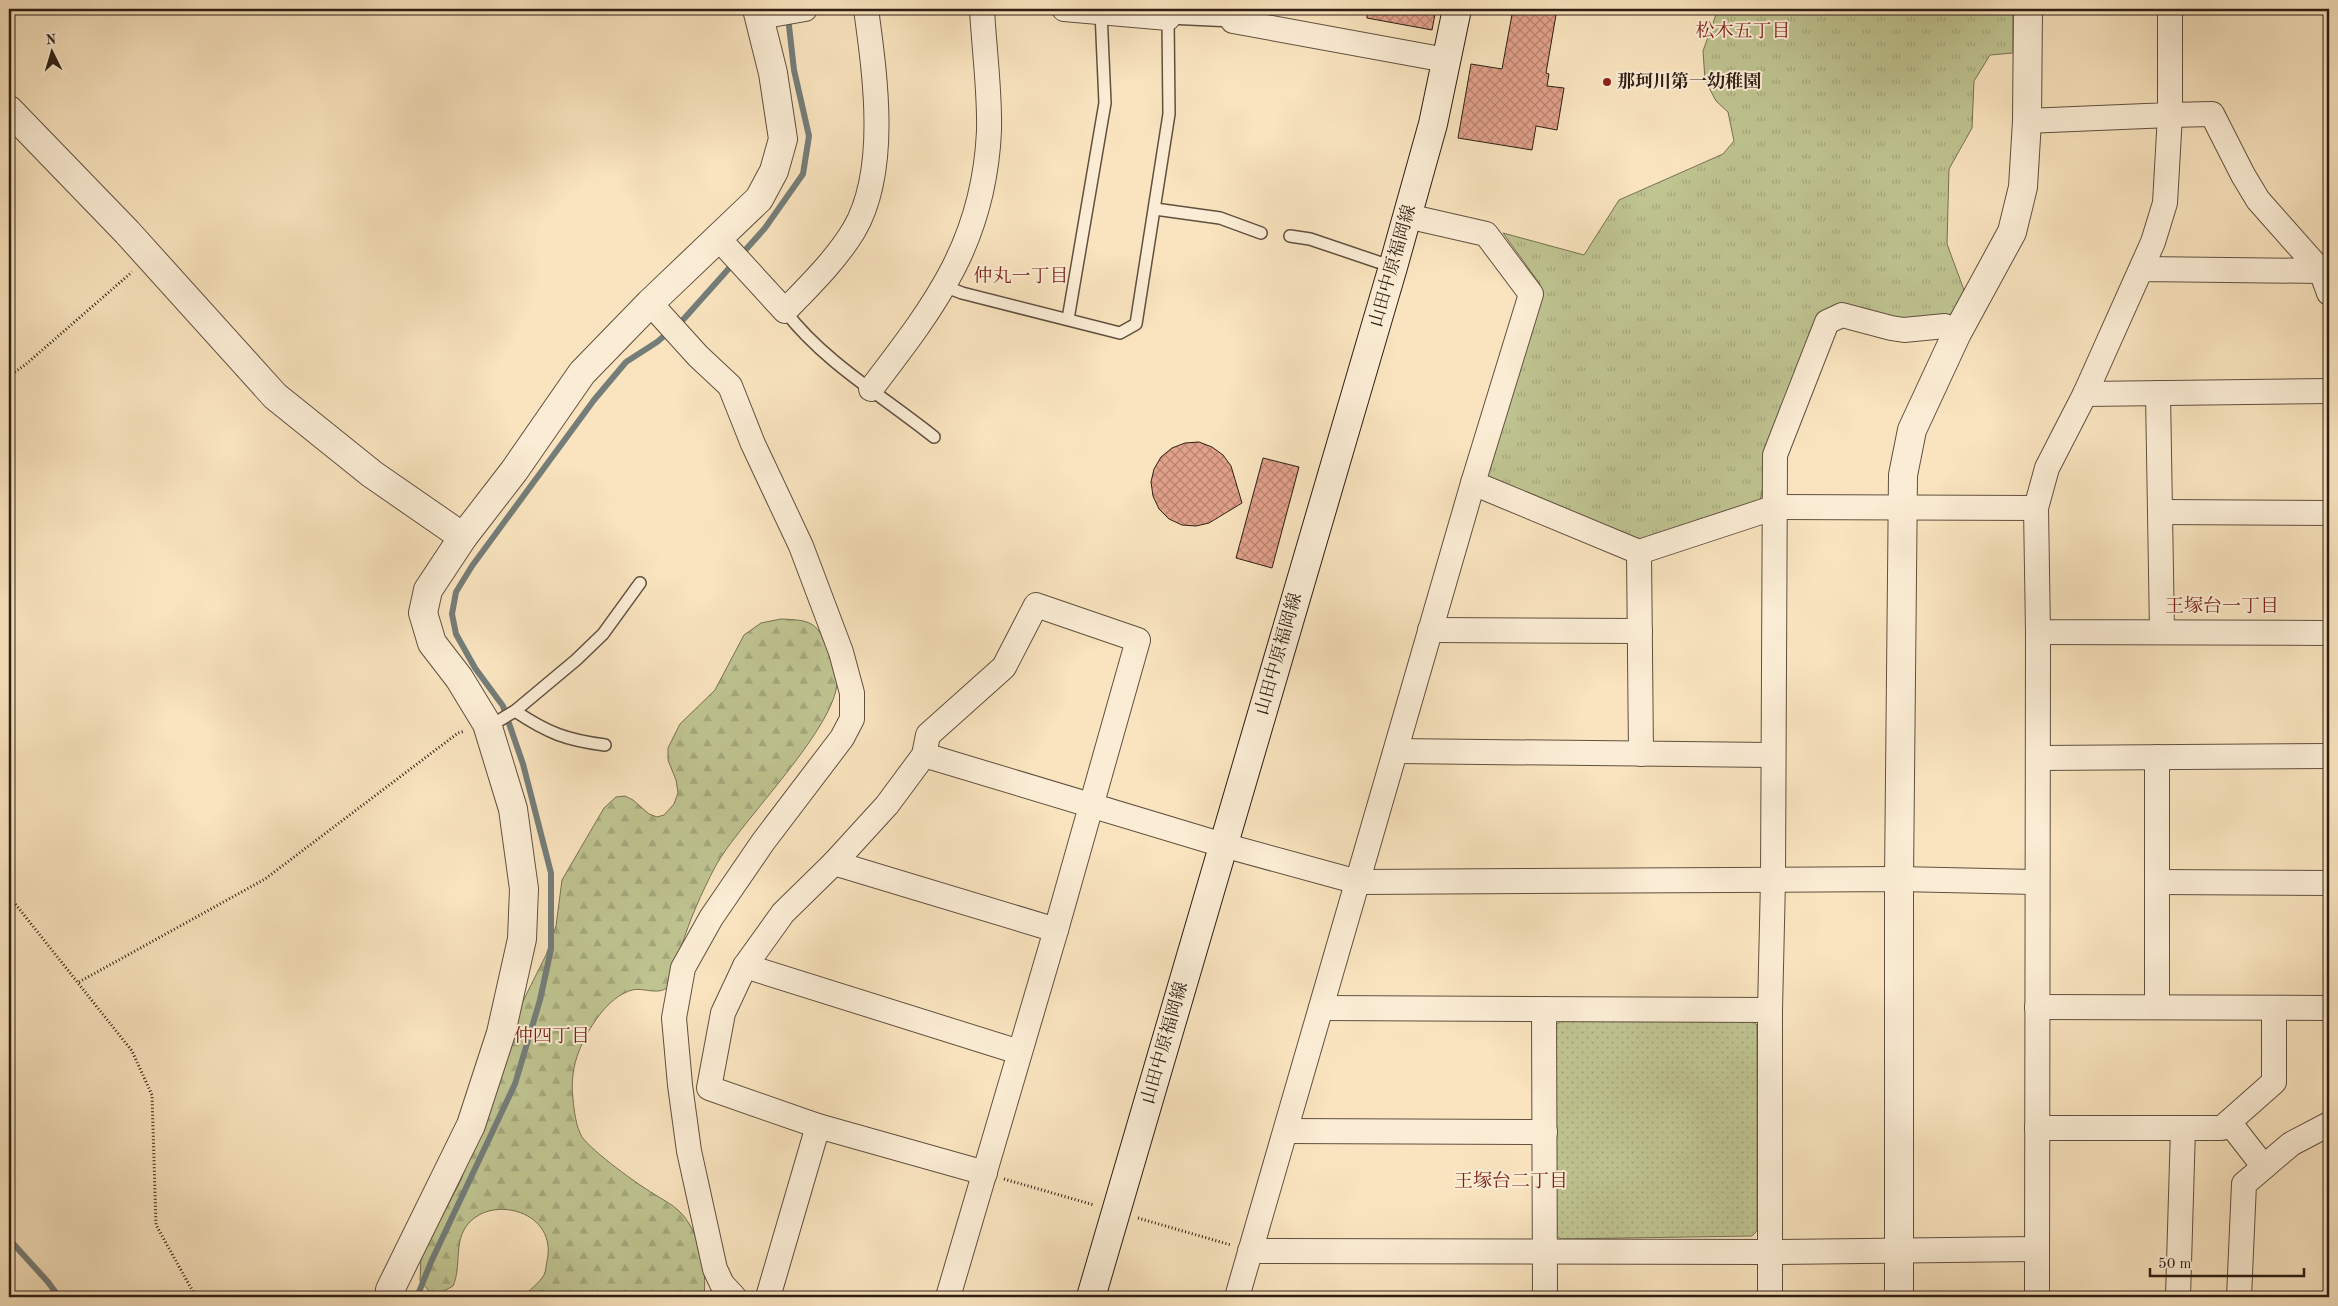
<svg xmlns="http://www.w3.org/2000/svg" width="2338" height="1306" font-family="'Old Standard TT','Noto Serif JP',serif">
  <defs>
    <pattern id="grass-tufts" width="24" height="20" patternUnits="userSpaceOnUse" patternTransform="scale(1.25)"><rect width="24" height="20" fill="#bfc491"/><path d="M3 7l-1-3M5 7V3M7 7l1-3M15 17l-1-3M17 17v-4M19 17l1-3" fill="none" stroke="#a4a87c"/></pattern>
    <pattern id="forest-firs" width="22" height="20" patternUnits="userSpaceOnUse" patternTransform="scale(1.25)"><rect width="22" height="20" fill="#bfc491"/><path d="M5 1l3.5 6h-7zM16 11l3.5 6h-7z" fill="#a4a87c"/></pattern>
    <pattern id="park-dots" width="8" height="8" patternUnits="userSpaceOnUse" patternTransform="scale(1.25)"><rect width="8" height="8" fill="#bfc491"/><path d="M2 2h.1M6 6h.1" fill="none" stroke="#a4a87c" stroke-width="1.8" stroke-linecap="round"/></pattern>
    <pattern id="building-cross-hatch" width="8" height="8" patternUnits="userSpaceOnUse" patternTransform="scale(1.25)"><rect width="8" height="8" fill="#e2a18b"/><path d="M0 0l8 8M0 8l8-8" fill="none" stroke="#b88370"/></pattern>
  </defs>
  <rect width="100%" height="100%" fill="#f9e4bf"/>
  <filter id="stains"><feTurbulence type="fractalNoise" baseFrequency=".004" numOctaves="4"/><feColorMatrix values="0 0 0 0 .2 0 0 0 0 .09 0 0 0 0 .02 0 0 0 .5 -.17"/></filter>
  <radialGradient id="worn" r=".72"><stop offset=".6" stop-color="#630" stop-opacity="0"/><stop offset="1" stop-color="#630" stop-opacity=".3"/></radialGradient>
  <!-- grass -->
  <path fill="url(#grass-tufts)" stroke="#767252" d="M1718 9H2013V53L1990 55 1974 81 1972 128 1949 169 1947 244 1964 290 1954 311 1948 316 1901 323 1838 309 1766 470 1760 502 1646 543 1484 480 1540 284 1503 233 1584 255 1619 200 1723 154 1734 141 1728 112 1716 101 1705 80 1703 51Z"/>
  <!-- forest -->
  <path fill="url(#forest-firs)" stroke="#767252" d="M781 619C808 620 818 621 827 648 830 657 836 668 837 677 842 723 739 822 715 867 702 892 689 921 681 948 677 958 677 977 670 985 660 997 644 987 632 990 607 997 588 1029 579 1051 573 1066 571 1083 573 1099 574 1110 576 1127 582 1137 593 1152 637 1184 654 1194 663 1200 672 1204 679 1211 700 1231 707 1270 704 1297H522C529 1291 539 1283 544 1275 546 1271 546 1265 547 1261 558 1212 493 1194 468 1224 453 1242 462 1266 453 1286L442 1292H430L420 1281 421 1257 461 1180 522 1003 546 955 556 926 562 880 604 808 616 797 625 796 633 800 649 814 657 817 664 815 674 804 678 793 676 780 668 760V748L680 724 715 690 744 635 761 623Z"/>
  <!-- park -->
  <path fill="url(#park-dots)" stroke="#767252" d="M1564 1019 1751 1020 1757 1025V1231L1752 1236 1561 1239 1553 1234V1027Z"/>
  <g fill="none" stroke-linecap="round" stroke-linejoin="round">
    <!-- stream -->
    <g stroke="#747d79" stroke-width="6">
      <path d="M9 1239 48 1282 59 1297"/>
      <path d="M417 1297 431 1262 515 1084 540 1000 551 949V873L523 764 503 706 475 668 456 634 452 614 456 592 472 566 594 400 626 362 657 342 682 321 765 228 803 174 809 136 794 70 788 17"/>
    </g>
  </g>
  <!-- building -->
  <g fill="url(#building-cross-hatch)" stroke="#2e1f14">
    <path d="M1367 9H1436L1432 30 1367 18Z"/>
    <path d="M1513 9H1557L1546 73 1549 74 1547 86 1564 88 1557 130 1536 126 1532 150 1458 138 1471 64 1502 69Z"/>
    <path d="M1199 442 1212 447 1223 455 1231 466 1242 503 1209 523 1196 526 1182 525 1169 519 1159 509 1153 496 1151 482 1154 469 1161 457 1172 448 1185 443Z"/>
    <path d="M1263 458 1299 467 1272 568 1236 558Z"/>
  </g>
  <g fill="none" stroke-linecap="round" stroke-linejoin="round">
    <!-- service casing -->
    <g stroke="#61503f" stroke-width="14">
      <g id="service">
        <path d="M1155 209 1220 218 1261 233"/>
        <path d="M1290 236 1310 239 1393 267"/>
        <path d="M944 286 962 293 1120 333 1136 324 1169 114 1168 18 1233 21 1235 9"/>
        <path d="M785 311C825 363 883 396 934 437"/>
        <path d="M1068 319 1105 103 1101 12"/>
        <path d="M515 711C548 733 566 740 605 745"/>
        <path d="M487 724 500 720 515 711 576 660 603 634 640 583"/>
      </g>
    </g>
    <!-- minor casing -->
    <g stroke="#61503f" stroke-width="26">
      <g id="minor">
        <path d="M1064 9 1168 18"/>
        <path d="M759 17 805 9"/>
        <path d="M1233 21 1446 60"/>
        <path d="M2027 121 2170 115V9"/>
        <path d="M719 239 785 311C809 286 836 260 854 230 889 170 875 75 866 9"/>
        <path d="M2143 269 2321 271 2258 200 2243 175 2212 114 2170 115 2165 203 2153 242 2085 394 2047 468 2036 508 2038 632 2329 633"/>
        <path d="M2321 271 2329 293"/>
        <path d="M650 303 698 356 730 386 753 444 801 546 841 652 852 693V719L842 738 763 842 711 918 683 968 674 1018 680 1085 689 1151 715 1269 722 1284 734 1297"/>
        <path d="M871 389C936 304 984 242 989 131 990 90 984 49 982 9"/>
        <path d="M2158 393 2162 632"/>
        <path d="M2085 394 2329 391"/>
        <path d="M1473 483 1639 552 1641 754"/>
        <path d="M2161 512 2329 513"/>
        <path d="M1639 552 1776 507 2036 508"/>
        <path d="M1430 630 1640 631"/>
        <path d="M1396 751 1772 755"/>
        <path d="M924 755 1223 845 1358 882 1899 879 2036 882"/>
        <path d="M2038 758 2329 756"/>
        <path d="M834 863 1056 930"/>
        <path d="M2157 882 2329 883"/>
        <path d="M745 966 1019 1052"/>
        <path d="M2037 1007 2329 1008"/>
        <path d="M2157 1007V757"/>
        <path d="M1321 1008 1770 1010"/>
        <path d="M1544 1009 1545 1297"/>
        <path d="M2229 1122 2264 1167"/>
        <path d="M818 1126 709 1088 723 1013 745 966 783 913 834 863 887 805 924 755 928 735 1004 667 1036 605 1138 640 1056 930 948 1297"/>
        <path d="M2037 1128H2222L2274 1082V1008"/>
        <path d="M1286 1131 1545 1132"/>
        <path d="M1250 1251 1770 1252 2037 1249"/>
        <path d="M768 1297 818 1126 985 1173"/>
        <path d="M1237 1297 1473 483 1531 294 1486 234 1407 216"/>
        <path d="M1770 1297V1010L1773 880 1775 455 1827 322 1842 315 1891 328 1904 330 1945 326 1957 333"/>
        <path d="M2037 1297 2038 632"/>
        <path d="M2178 1297 2183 1128"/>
        <path d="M2239 1297 2244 1184 2291 1144 2329 1124"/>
      </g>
    </g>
    <!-- tertiary casing -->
    <g stroke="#61503f" stroke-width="30">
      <g id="tertiary">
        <path d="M9 110 127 232 275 396 372 474 463 537"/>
        <path d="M389 1297 390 1290 471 1125 501 1033 522 939 524 889 513 809 487 724 459 678 432 643 423 613 428 590 463 537 514 471 582 373 650 303 759 199 774 171 783 139 773 73 757 9"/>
        <path d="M1899 1297V879L1903 475 1912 430 1957 333 2012 232 2023 187 2027 121 2028 9"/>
      </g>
    </g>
    <!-- secondary casing -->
    <g stroke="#2e1f14" stroke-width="30">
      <path id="secondary" d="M1091 1297 1393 267 1433 124 1457 9"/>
    </g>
    <!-- path -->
    <g stroke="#2e1f14" stroke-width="3" stroke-dasharray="1 2.5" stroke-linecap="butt">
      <path d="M9 376 25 365 132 272"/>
      <path d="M9 896 132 1051 152 1095 156 1225 196 1297"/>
      <path d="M79 982 265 879 458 733 465 731"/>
      <path d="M1004 1179 1094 1205"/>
      <path d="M1138 1218 1231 1245"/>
    </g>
    <!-- service -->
    <use href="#service" stroke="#fbedd5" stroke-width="11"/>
    <!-- minor -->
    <use href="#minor" stroke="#fbedd5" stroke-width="24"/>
    <!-- tertiary -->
    <use href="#tertiary" stroke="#fbedd5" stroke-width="28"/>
    <!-- secondary -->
    <use href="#secondary" stroke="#fbedd5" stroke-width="28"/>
  </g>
  <!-- markers -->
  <circle fill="#8f2418" stroke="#fbedd5" stroke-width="2" cx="1607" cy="82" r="5"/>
  <g text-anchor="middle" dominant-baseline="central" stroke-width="4" stroke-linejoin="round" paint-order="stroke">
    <!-- poi labels -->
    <g font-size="18" font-weight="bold" fill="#2e1f14" stroke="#fbedd5" text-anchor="start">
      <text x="1617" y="82">那珂川第一幼稚園</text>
    </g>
    <!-- street labels -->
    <g font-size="18" fill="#2e1f14" stroke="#fbedd5">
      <text transform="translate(1393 266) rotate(-74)">山田中原福岡線</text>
      <text transform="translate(1279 654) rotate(-74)">山田中原福岡線</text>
      <text transform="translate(1165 1043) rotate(-74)">山田中原福岡線</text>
    </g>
    <!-- neighbourhood labels -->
    <g font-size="19" fill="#7a1f14" stroke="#fbedd5">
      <text x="1743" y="32">松木五丁目</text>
      <text x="1021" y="277">仲丸一丁目</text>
      <text x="2222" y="607">王塚台一丁目</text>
      <text x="552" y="1037">仲四丁目</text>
      <text x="1511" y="1182">王塚台二丁目</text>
    </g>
  </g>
  <!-- margin -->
  <rect width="2338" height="1306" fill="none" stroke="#f9e4bf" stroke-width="30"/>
  <rect x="10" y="10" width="2318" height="1286" fill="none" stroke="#2e1f14" stroke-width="2.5"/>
  <rect x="15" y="15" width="2308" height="1276" fill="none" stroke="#2e1f14"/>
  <!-- north arrow -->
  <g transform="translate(52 52) rotate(355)" stroke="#fbedd5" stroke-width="4" paint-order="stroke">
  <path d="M0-4L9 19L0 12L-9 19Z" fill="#2e1f14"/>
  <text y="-8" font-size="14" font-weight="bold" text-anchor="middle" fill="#2e1f14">N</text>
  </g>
  <!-- scale -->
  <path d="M2150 1268v8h154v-8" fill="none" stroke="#2e1f14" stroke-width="2.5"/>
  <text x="2158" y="1268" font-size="15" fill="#2e1f14" stroke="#fbedd5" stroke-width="4" paint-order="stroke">50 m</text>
  <rect width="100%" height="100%" filter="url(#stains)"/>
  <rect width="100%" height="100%" fill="url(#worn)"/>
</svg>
